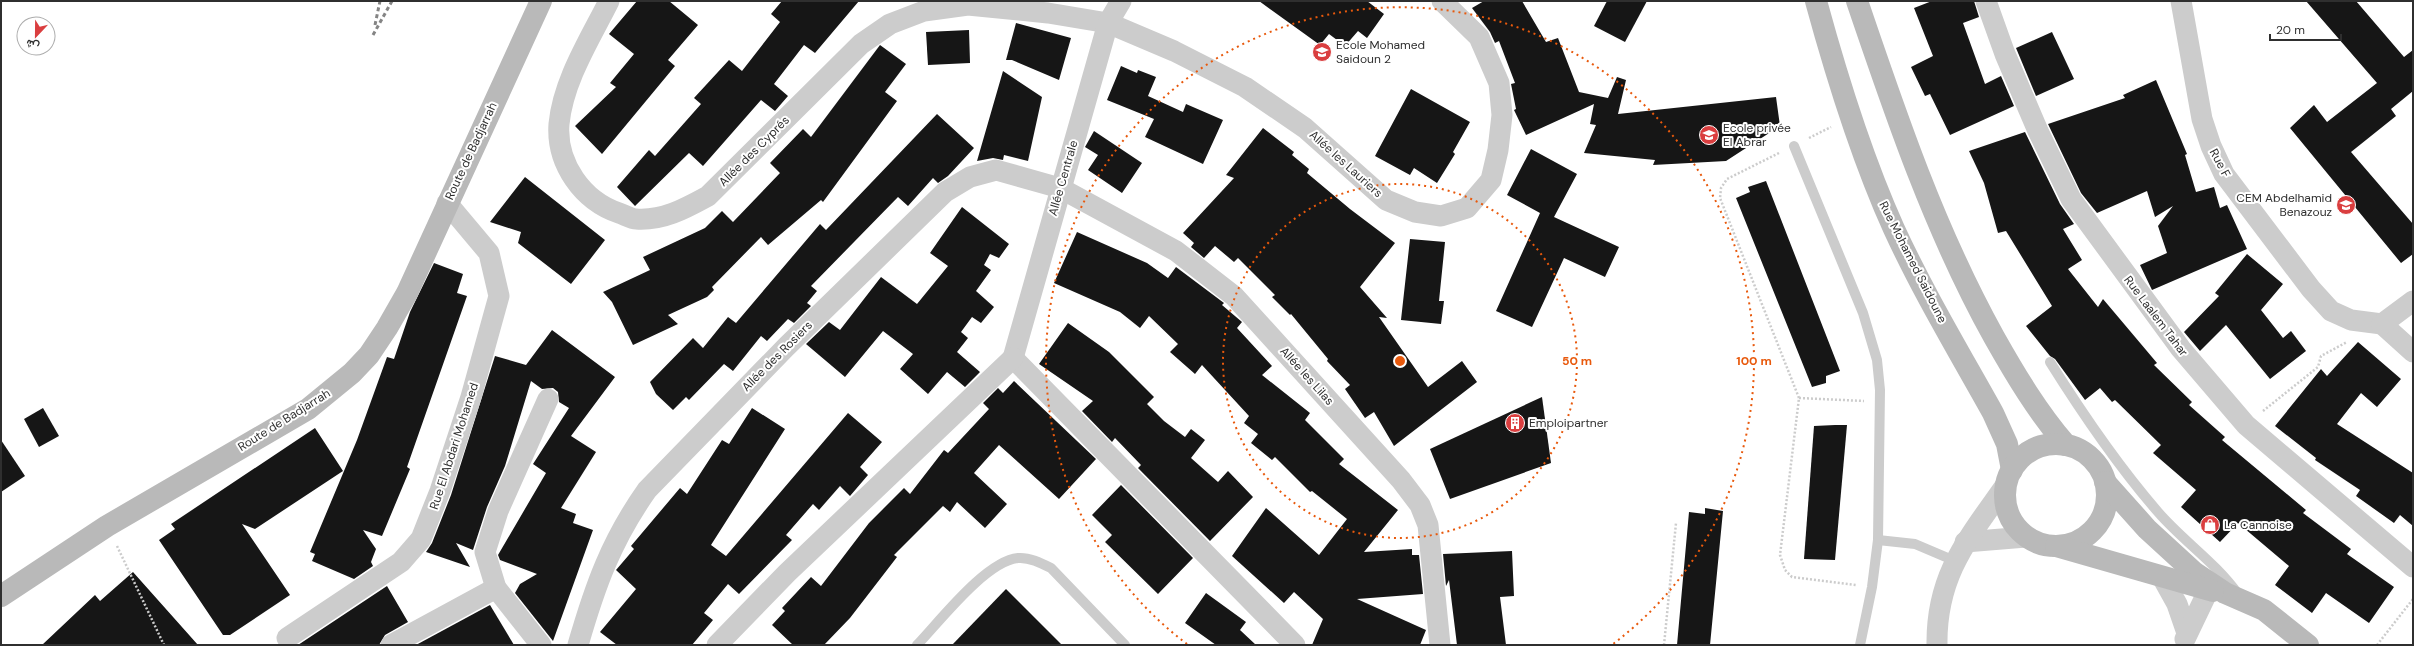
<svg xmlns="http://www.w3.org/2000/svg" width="2414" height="646" font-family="'DM Sans',Vazirmatn,sans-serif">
  <rect width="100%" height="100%" fill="#fff"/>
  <!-- building -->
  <g fill="#161616">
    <path d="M637 1H669L698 25 668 60 675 66 602 154 575 126 616 87 610 83 634 54 609 34Z"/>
    <path d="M782 1H859L815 53 804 45 774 84 788 96 775 111 761 100 703 166 689 153 635 206 617 187 649 150 655 156 701 104 694 98 729 60 742 71 780 22 771 14Z"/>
    <path d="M1259 1H1367L1384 14 1367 38 1358 31 1345 46 1329 34 1320 45Z"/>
    <path d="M1484 1H1522L1546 42 1558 38 1579 92 1608 98 1617 77 1626 80 1618 114 1776 97 1780 126 1726 161 1653 165 1655 160 1584 153 1596 125 1590 124 1594 104 1526 135 1514 110 1516 109 1511 84 1515 83 1499 41 1495 43 1490 32 1472 8Z"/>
    <path d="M1607 1H1647L1625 42 1594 26Z"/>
    <path d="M1932 1H1974L1979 17 1963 23 1985 84 2001 76 2014 106 1950 135 1930 94 1925 96 1911 67 1933 56 1914 8Z"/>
    <path d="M2306 1H2356L2404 57 2413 50V91L2391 109 2396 116 2351 152 2413 224V254L2401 263 2290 128 2314 105 2327 122 2377 83Z"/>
    <path d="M1016 23 1071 38 1059 80 1012 60H1006Z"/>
    <path d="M969 30 970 63 928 65 926 32Z"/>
    <path d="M2052 32 2074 79 2036 96 2016 48Z"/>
    <path d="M880 45 906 64 885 92 897 101 823 202 821 200 768 245 761 237 712 287 714 290 707 297 668 315 678 324 633 345 612 302 603 292 650 270 643 257 705 228 722 211 733 222 780 173 770 163 803 129 811 137Z"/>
    <path d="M1121 66 1137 73 1138 70 1156 77 1148 96 1183 112 1186 104 1223 120 1203 164 1145 137 1154 119 1107 100Z"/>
    <path d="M1003 71 1042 97 1028 161 1004 155 1003 160 993 158 977 161Z"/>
    <path d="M2156 80 2187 154 2185 155 2196 192 2214 187 2220 208 2227 205 2247 249 2152 290 2140 265 2167 253 2158 226 2173 206 2155 217 2147 191 2097 213 2081 193 2048 124 2125 98 2123 95Z"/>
    <path d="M1411 89 1470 122 1453 152 1455 154 1437 183 1414 168 1410 175 1375 156Z"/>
    <path d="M937 114 974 148 948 176 938 183 933 178 908 206 898 197 811 286 817 291 807 303 811 306 794 323 788 319 767 341 761 336 733 371 724 364 689 400 686 397 673 410 656 394 650 382 693 338 703 348 728 317 736 323 820 224 826 230Z"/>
    <path d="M1263 128 1294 152 1292 155 1309 169 1307 173 1350 209 1395 243 1360 287 1387 318 1379 317 1428 387 1462 361 1477 382 1394 446 1374 412 1365 418 1345 389 1350 385 1327 361 1328 359 1291 314 1290 315 1272 297 1275 295 1238 258 1234 262 1215 246 1204 258 1191 247 1194 243 1183 233 1234 178 1226 175Z"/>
    <path d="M1094 131 1142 163 1122 193 1088 170 1098 155 1085 147Z"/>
    <path d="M2025 132 2060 204 2074 224 2063 229 2082 260 2068 269 2098 307 2103 299 2157 363 2154 365 2192 402 2189 405 2225 437 2222 440 2306 510 2303 513 2351 549 2347 554 2394 587 2369 623 2326 593 2312 613 2275 585 2289 566 2238 523 2220 542 2181 507 2196 490 2153 453 2161 445 2115 400 2112 402 2100 388 2085 400 2055 359 2050 356 2026 326 2052 306 2006 231 1998 233 1984 183 1969 151Z"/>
    <path d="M1531 149 1577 174 1554 217 1619 247 1605 277 1564 258 1532 327 1496 311 1540 213 1507 195Z"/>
    <path d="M525 177 605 240 571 284 518 243 521 232 490 222Z"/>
    <path d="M1766 181 1840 371 1826 376V383L1812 387 1736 198 1750 192 1748 187Z"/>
    <path d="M962 207 1009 244 999 258 990 254 984 265 991 270 976 291 994 307 981 323 972 317 961 332 968 338 957 352 980 372 965 387 947 372 928 394 900 369 913 354 883 331 845 377 806 344 829 322 840 330 881 277 917 304 948 266 930 253Z"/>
    <path d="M1077 232 1147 263 1168 278 1176 267 1224 303 1222 305 1242 322 1237 328 1272 366 1262 375 1310 413 1305 420 1344 459 1339 464 1398 510 1364 552 1412 549V555H1419L1423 594 1357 599 1426 630 1420 645H1312L1323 619 1294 592 1284 603 1232 556 1266 508 1319 555 1347 519 1312 491 1310 492 1275 457 1272 460 1251 443 1258 434 1244 423 1249 416 1202 365 1195 374 1170 352 1178 344 1149 316 1140 328 1120 312 1054 283Z"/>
    <path d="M1410 239 1445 242 1439 301H1444L1441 324 1401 320Z"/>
    <path d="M2247 254 2283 284 2261 310 2283 338 2291 331 2306 351 2270 379 2226 325 2200 351 2184 332 2219 296 2215 293Z"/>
    <path d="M434 263 463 274 457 293 467 296 407 467 410 469 382 536 363 530 376 549 371 562 373 566 354 579 312 561 315 554 310 552 357 440 387 357 394 359 410 312Z"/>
    <path d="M1068 323 1109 352 1154 397 1147 404 1164 421 1185 437 1191 429 1205 440 1191 458 1218 482 1228 471 1253 497 1210 541 1138 468 1141 465 1115 438 1112 442 1082 411 1093 401 1039 364Z"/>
    <path d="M552 330 615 377 571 436 596 452 561 508 576 514 573 523 593 530 553 641 515 593 520 584 537 574 500 560 498 555 546 473 533 464 569 408 559 402 558 392 553 388 542 389 531 381 505 466 487 507 473 550 456 543 470 567 426 552 432 543 451 495 495 356 526 365Z"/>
    <path d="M2358 342 2401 379 2377 407 2361 393 2337 424 2413 473V526L2400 515 2394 523 2356 496 2360 490 2315 460 2316 458 2275 426 2321 369 2327 376Z"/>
    <path d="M1014 381 1096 459 1059 499 999 445 974 473 1007 504 985 528 957 502 950 512 943 506 894 555 897 557 850 618 824 645H793L772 625 785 611 782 608 811 577 821 586 869 523 904 488 910 494 944 450 948 453 989 409 983 403 998 388 1003 393Z"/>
    <path d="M1542 397 1551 463 1450 499 1430 449Z"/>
    <path d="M43 408 59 436 39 447 24 419Z"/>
    <path d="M752 408 785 429 711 545 726 556 848 413 882 442 860 467 868 475 850 496 840 486 819 510 813 504 786 535 792 540 739 594 728 584 704 613 713 620 692 645H617L600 632 636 589 616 570 634 549 631 546 680 488 687 494 722 440 729 444Z"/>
    <path d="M1835 425H1847L1835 560 1804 559 1814 426Z"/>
    <path d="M315 428 343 471 255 529 242 524 290 595 230 635H223L159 540 175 529 171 524Z"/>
    <path d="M1 440 25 476 1 492Z"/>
    <path d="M1121 485 1193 558 1158 594 1105 542 1112 535 1092 515Z"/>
    <path d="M1705 508 1723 511 1710 645H1677L1689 512 1705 514Z"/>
    <path d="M1512 551 1514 596 1500 597 1506 645H1457L1449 580 1446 586 1443 554Z"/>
    <path d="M133 572 198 645H42L95 595 100 601Z"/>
    <path d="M387 586 408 622 385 635 379 645H298Z"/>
    <path d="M1006 589 1062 645H952Z"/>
    <path d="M1206 593 1246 622 1240 630 1256 645H1216L1185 623Z"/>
    <path d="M490 605 514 645H416Z"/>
  </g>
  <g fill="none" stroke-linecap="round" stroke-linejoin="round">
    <!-- path -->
    <g stroke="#ccc" stroke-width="2.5" stroke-dasharray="2 2" stroke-linecap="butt">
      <path d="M1809 138 1831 127"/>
      <path d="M1779 153 1727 179 1721 188 1720 198 1799 398 1780 555 1785 570 1792 577 1856 585"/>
      <path d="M1799 398 1864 401"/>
      <path d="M2263 411 2318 367 2321 356 2347 342"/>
      <path d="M117 546 164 645"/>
      <path d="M1664 645 1676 523"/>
      <path d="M2377 645 2413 599"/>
    </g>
    <!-- service -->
    <g stroke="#ccc" stroke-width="10">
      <path d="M1794 146 1863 313 1877 360 1880 390 1878 540 1872 587 1860 645"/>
      <path d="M2050 362C2082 413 2118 466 2158 512 2183 541 2215 562 2238 594"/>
      <path d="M1878 540 1915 544 1955 561"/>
      <path d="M917 645C940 621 986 561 1018 558 1029 557 1041 563 1051 568L1125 645"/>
    </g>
    <!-- minor -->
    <g stroke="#ccc" stroke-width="21">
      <path d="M609 1C590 39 563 81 559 124 556 164 583 201 619 213 625 215 631 219 636 219 663 221 686 208 708 196L861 44 890 24 924 11 968 5 1048 13 1108 23 1174 51 1245 87 1305 128 1386 200 1415 212 1441 216 1467 208 1491 180 1498 150 1502 115 1499 83 1479 37 1442 1"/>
      <path d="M1986 1 2005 54 2038 131 2071 199 2181 349 2246 425 2413 567"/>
      <path d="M2181 1 2202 119 2211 146 2224 174 2311 289 2331 311 2351 320 2382 324"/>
      <path d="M2382 324 2413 352"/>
      <path d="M2382 324 2413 301"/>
      <path d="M1013 358 1295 645"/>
      <path d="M1013 358 1108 23 1121 1"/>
      <path d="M1965 542 2026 537"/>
      <path d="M2162 577 2177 604 2187 633"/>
      <path d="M287 638 401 562 421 539 440 491 471 397 499 296 489 253 447 203"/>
      <path d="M2185 639 2208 591"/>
      <path d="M391 645 496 588"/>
      <path d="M541 645 496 588 485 552 498 511 548 399"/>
      <path d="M578 645C595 586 611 541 647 490L786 347 945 192 970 177 996 170 1060 188 1176 251 1234 296 1401 480 1420 505 1428 525 1440 645"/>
      <path d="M717 645 787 573 1013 358"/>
      <path d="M1937 645C1936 576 1967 540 2005 486"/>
    </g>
    <!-- secondary -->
    <g stroke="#b9b9b9" stroke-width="22">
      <path d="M1816 1C1837 78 1861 156 1894 229 1923 292 1959 352 1993 413L2007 444 2012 470"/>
      <path d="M1857 1C1896 116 1935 231 1994 337 2016 376 2037 411 2066 445"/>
      <circle cx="2056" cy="495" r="51"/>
      <path d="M2105 482 2147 529 2195 573 2225 593 2264 610 2308 645"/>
      <path d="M2056 546 2213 591"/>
      <path d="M1 596 107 526 308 409 352 373 369 355 387 328 407 293 541 1"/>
    </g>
    <!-- rail -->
    <g stroke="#848484" stroke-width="3" stroke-dasharray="4 3" stroke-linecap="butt">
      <path d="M375 25 380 1"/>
      <path d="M373 35 392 1"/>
    </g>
  </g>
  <!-- distance rings -->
  <g fill="none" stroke="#e8590c" stroke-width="2" stroke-dasharray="2 4">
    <circle cx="1400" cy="361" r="177"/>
    <path d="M1187 644A354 354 0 1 1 1613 644"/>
  </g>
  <!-- icons -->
  <defs>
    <g id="school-disc" transform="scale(1)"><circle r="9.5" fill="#da3e3f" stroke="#fff"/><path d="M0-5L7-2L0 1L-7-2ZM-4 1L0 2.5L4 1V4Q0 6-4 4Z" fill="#fff"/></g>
    <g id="building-disc" transform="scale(1)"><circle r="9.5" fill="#da3e3f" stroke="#fff"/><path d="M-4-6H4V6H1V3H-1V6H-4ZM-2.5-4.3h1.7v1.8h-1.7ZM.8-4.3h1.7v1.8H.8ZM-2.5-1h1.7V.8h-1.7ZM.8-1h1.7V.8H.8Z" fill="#fff"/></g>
    <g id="shop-disc" transform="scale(1)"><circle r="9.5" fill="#da3e3f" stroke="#fff"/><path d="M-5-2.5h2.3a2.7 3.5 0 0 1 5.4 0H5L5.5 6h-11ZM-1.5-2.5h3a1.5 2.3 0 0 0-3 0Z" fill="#fff"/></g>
  </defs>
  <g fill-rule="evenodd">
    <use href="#school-disc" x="1322" y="52"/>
    <use href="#school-disc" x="1709" y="135"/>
    <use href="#school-disc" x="2346" y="205"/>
    <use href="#building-disc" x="1515" y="423"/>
    <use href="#shop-disc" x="2210" y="525"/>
  </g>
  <g text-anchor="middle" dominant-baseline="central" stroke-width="4" stroke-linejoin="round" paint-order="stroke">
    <!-- poi labels -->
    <g font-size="12" fill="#2f2f2f" stroke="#fff" text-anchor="start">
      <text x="1336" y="45">Ecole Mohamed<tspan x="1336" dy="14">Saidoun 2</tspan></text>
      <text x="1723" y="128">Ecole privée<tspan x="1723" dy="14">El Abrar</tspan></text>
      <text x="2332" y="198" text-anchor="end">CEM Abdelhamid<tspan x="2332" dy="14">Benazouz</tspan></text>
      <text x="1529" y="423">Emploipartner</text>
      <text x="2224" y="525">La Cannoise</text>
    </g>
    <!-- street labels -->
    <g font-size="12" fill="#2f2f2f" stroke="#fff">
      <text transform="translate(471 151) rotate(-65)">Route de Badjarrah</text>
      <text transform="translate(754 151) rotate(-45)">Allée des Cyprés</text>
      <text transform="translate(2220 163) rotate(62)">Rue F</text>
      <text transform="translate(1346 164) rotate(42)">Allée les Lauriers</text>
      <text transform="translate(1063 178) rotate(-74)">Allée Centrale</text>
      <text transform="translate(1913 262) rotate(63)">Rue Mohamed Saidoune</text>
      <text transform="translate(2156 316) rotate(53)">Rue Laalem Tahar</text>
      <text transform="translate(777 356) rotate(-45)">Allée des Rosiers</text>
      <text transform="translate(1307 376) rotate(48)">Allée les Lilas</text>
      <text transform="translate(284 420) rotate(-32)">Route de Badjarrah</text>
      <text transform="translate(454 446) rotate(-72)">Rue El Abdari Mohamed</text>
    </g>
  </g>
  <circle cx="1400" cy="361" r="6" fill="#e8590c" stroke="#fff" stroke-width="2"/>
  <g font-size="12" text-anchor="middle" font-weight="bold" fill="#e8590c" stroke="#fff" stroke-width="4" stroke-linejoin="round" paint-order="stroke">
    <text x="1577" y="365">50 m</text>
    <text x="1754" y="365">100 m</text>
  </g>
  <!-- border -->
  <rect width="2414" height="646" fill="none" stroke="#2f2f2f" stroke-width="4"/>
  <!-- north arrow -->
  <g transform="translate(36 36) rotate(202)"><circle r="19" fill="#ffffff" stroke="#acacac"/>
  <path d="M0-3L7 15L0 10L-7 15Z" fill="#da3e3f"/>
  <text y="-6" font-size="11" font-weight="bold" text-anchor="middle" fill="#2f2f2f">ش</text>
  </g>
  <!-- scale -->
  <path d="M2270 34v6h71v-6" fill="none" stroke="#2f2f2f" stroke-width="2"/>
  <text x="2276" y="34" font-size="12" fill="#2f2f2f" stroke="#ffffff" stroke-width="3" paint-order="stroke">20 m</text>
</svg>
